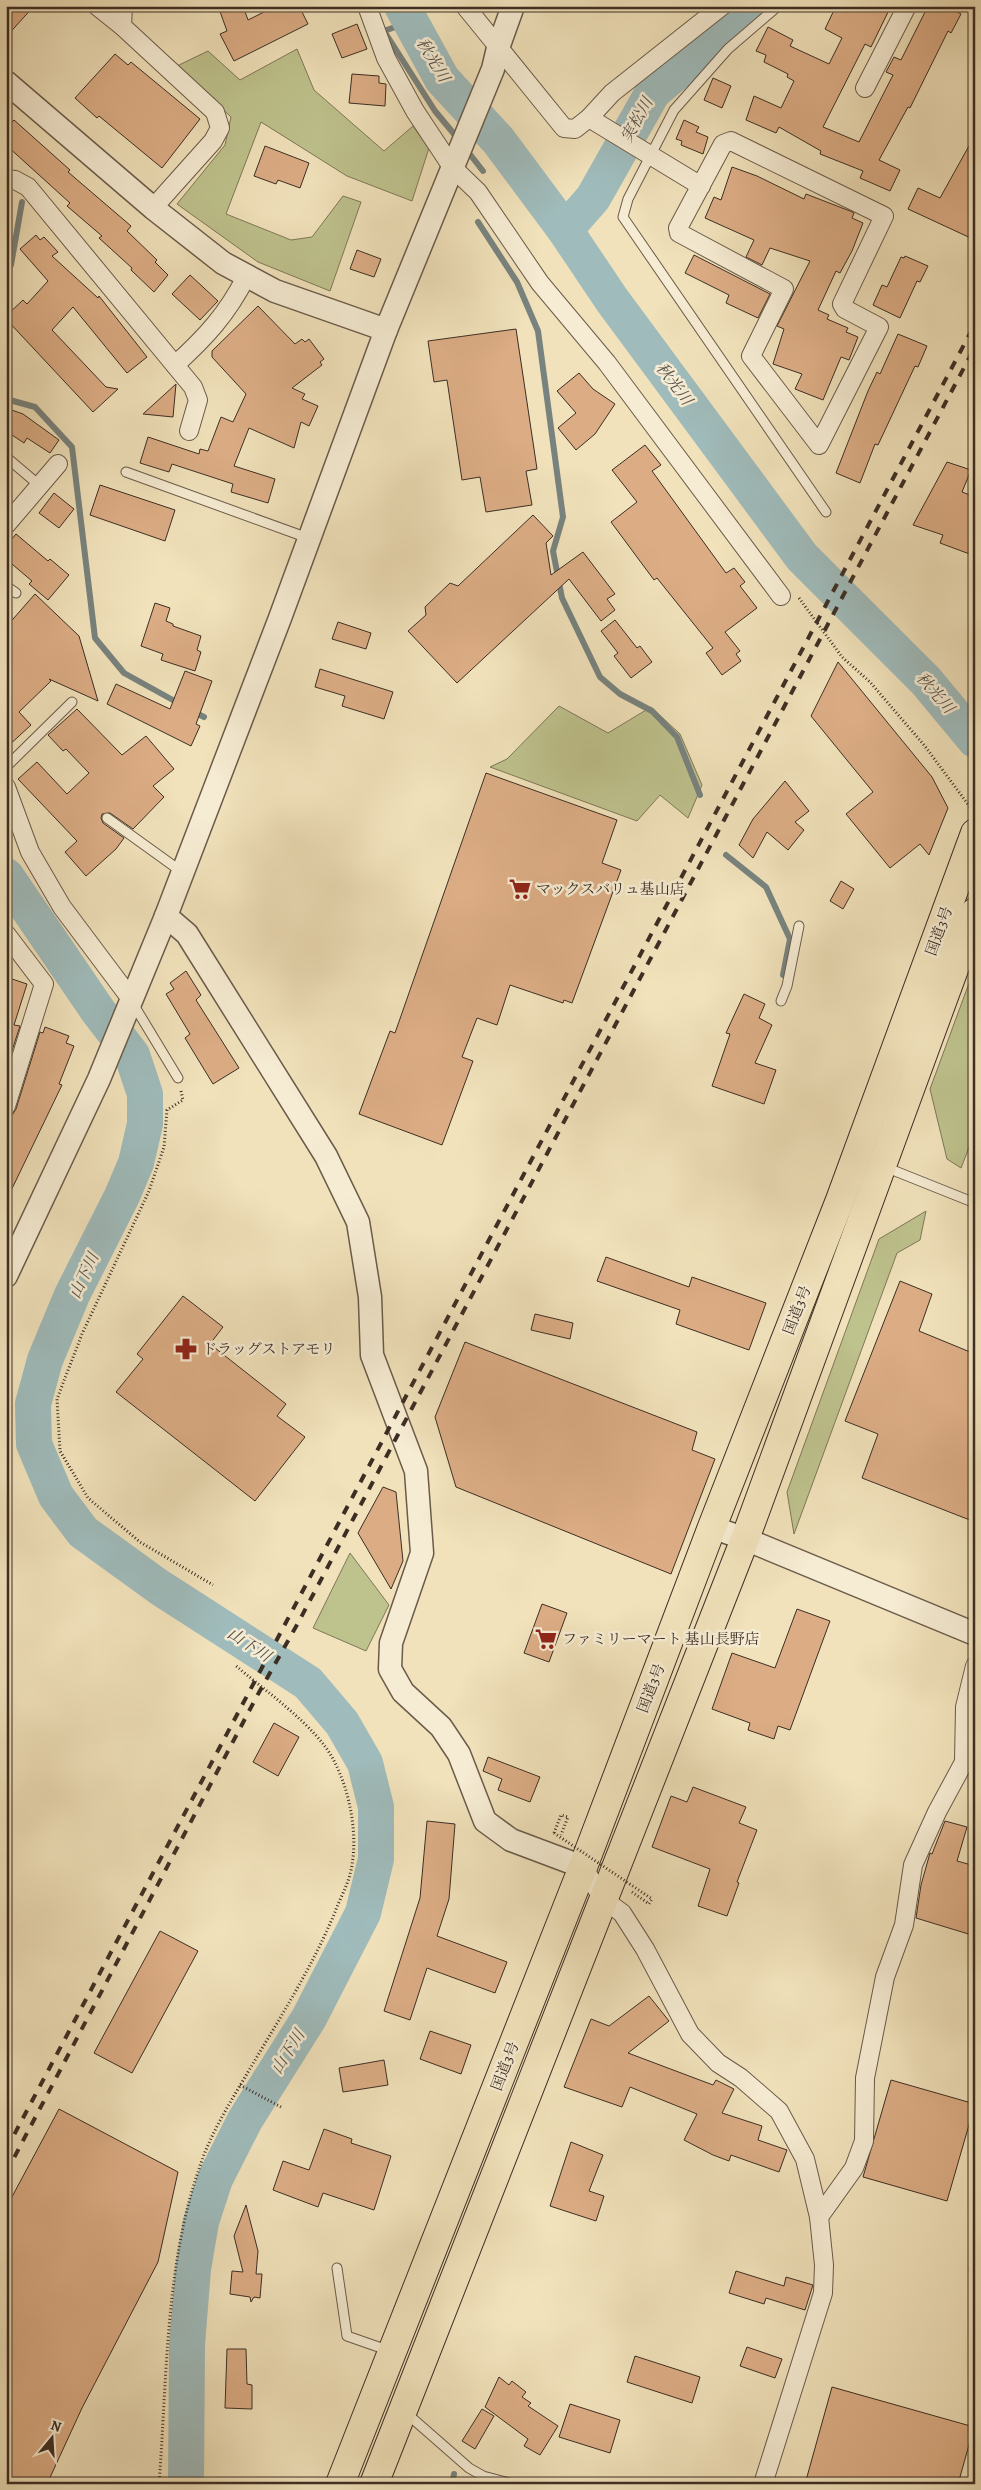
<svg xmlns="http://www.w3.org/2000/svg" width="981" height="2490" font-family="Alegreya,'Noto Serif JP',serif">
  <rect width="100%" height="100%" fill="#f1e2bb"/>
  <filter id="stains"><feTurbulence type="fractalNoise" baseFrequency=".004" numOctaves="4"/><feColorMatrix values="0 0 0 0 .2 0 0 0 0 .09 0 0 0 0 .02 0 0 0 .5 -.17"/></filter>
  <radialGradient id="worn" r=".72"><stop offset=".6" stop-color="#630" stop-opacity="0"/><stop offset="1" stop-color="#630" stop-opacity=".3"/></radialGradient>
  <!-- green -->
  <g fill="#bec28d" stroke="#7e7858">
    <path d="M297 49 314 90 384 151 413 126 429 148 412 201 347 176 261 122 226 214 291 240 312 237 343 196 361 202 330 291 258 262 177 204 225 145 231 117 177 66 208 51 240 80Z"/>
    <path d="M559 706 608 733 651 707 680 734 702 785 688 818 660 795 637 821 490 767 507 759Z"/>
    <path d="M975 967V1132L961 1168 947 1159 930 1089Z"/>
    <path d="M926 1211 920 1240 897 1253 794 1534 787 1492 879 1239Z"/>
    <path d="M350 1553 389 1605 366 1651 313 1628Z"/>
  </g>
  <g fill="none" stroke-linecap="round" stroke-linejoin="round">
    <!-- stream -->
    <g stroke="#78837f" stroke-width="6">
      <path d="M409 22 384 31 435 111 459 140"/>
      <path d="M465 148 483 171"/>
      <path d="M478 222 517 282 538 331 563 517 553 551 562 598 600 677 620 694 652 711 677 737 700 795"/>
      <path d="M6 273 11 265 22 202"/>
      <path d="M6 399 35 407 72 447 95 638 124 673 180 704"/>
      <path d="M194 712 204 717"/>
      <path d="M726 855 766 887 790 939 783 975"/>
      <path d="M452 2484 454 2474"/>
    </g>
    <!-- river -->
    <g stroke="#9fbbbb" stroke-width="36">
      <path d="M402 6 442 79 498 140 565 230 612 300 802 557 926 681 975 740"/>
      <path d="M565 230 593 198 653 92 723 33 749 6"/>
      <path d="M6 876 98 1011 132 1055 145 1094V1124L136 1163 122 1196 72 1295 45 1360 33 1404 34 1444 56 1496 83 1532 159 1587 308 1683 342 1723 365 1763 376 1807V1859L363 1913 309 2018 245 2120 215 2179 201 2222 193 2269 187 2345 186 2484"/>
    </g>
  </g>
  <!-- building -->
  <g fill="#dcad85" stroke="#3d2e24">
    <path d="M6 6H34L6 37Z"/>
    <path d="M218 6H243L248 20 276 6H299L308 24 234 61 220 34 227 31Z"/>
    <path d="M836 6H891L871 47 865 44 823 127 859 142 893 75 886 72 894 57 901 60 928 6H946L961 14 951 33 948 31 910 108 908 107 879 160 900 170 890 191 860 178 863 171 820 154 821 151 779 127 776 133 746 120 754 96 781 108 794 81 787 77 788 74 764 62 766 55 756 51 768 27 793 40 790 46 829 64 842 38 825 29Z"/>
    <path d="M357 24 367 49 342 58 332 34Z"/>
    <path d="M115 54 128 65 131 62 200 119 162 168 99 116 97 118 75 98Z"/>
    <path d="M352 74 379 76V83L386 84 385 106 349 103Z"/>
    <path d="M713 78 731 86 722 108 704 100Z"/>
    <path d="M14 120 70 170 68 172 131 226 127 231 157 260 155 262 168 275 154 292 131 270 132 268 99 238 102 236 67 206 70 203 6 145V129Z"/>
    <path d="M684 120 699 127 696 132 708 137 703 154 681 145 682 141 676 139Z"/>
    <path d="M975 135V240L908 209 918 188 940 198Z"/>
    <path d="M265 146 309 163 300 188 278 180 276 184 254 176Z"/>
    <path d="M732 167 757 176 804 199 806 194 850 211 854 213 852 218 863 223 852 251 840 273 836 271 818 310 829 315 827 319 848 328 846 332 858 337 849 360 841 357 823 400 795 389 802 374 773 364 784 329 777 326 810 261 770 248 762 265 746 257 754 240 705 218 714 197 721 200Z"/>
    <path d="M36 235 40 240 44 237 58 252 52 256 98 298 99 296 147 357 127 373 73 307 52 330 106 387 118 389 93 412 6 319V316L23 300 27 304 48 281 20 249Z"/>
    <path d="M357 250 381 259 374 277 350 269Z"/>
    <path d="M694 255 770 294 758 318 726 303 729 295 685 273Z"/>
    <path d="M905 256 928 266 920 282 917 281 900 318 873 305 882 285 887 287 901 257 904 258Z"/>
    <path d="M190 275 218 301 200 320 172 294Z"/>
    <path d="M258 306 295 344 302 339 305 342 309 339 324 359 320 362 322 365 292 388 305 394 302 399 318 406 309 426 301 422 294 448 249 428 234 466 275 479 268 503 231 492 233 484 172 464 169 472 140 463 148 437 199 454 200 449 208 451 221 417 233 422 246 394 212 357V351Z"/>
    <path d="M516 329 537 469 526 471 532 505 486 512 480 477 462 480 447 380 434 382 428 341Z"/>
    <path d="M898 334 927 346 918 367 915 366 878 445 875 444 860 483 836 473 868 391 877 372 880 374Z"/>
    <path d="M579 373 593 389 615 404 595 434 576 450 558 428 576 413 557 391Z"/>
    <path d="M176 384 173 417 143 414Z"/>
    <path d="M6 408 23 414 59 440 50 453 27 438 24 443 6 431Z"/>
    <path d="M645 445 661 465 652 471 726 573 734 568 745 582 740 586 757 608 725 632 740 651 736 654 741 661 722 675 706 653 713 648 657 578 654 580 611 522 637 502 612 470Z"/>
    <path d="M947 462 971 470 962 492 975 497V556L940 543 943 535 913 525Z"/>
    <path d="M100 485 175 510 165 541 90 515Z"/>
    <path d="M54 493 74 509 59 528 39 513Z"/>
    <path d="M533 515 553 536 546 543 551 575 583 552 615 594 607 599 615 610 601 621 569 579 457 683 408 631 426 615 425 607 450 583 458 586Z"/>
    <path d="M16 534 48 561 50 559 69 575 48 600 29 584 32 581 6 559V546Z"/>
    <path d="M35 594 79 636 98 701 49 679 51 681 19 712 31 725 6 748V627Z"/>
    <path d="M155 603 170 608 166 621 173 624V626L201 636 197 650 201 652 195 671 161 660 163 654 141 646Z"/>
    <path d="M615 620 637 648 640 646 652 662 631 678 614 656 618 653 601 631Z"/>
    <path d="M338 622 371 633 366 649 332 639Z"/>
    <path d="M838 662 932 777 948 808 929 855 920 844 890 868 846 814 873 792 811 716Z"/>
    <path d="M320 669 393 692 384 719 342 706 345 696 315 687Z"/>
    <path d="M185 671 212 681 196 724 200 726 191 746 107 704 116 684 170 709Z"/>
    <path d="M77 709 122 755 146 736 174 769 153 786 164 797 133 829 110 813 102 814 101 818 103 823 124 838 116 849 86 876 65 852 77 841 18 779 37 762 67 794 89 773 66 749 63 751 48 735Z"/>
    <path d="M486 773 617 820 602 863 621 870 572 1003 564 1000 563 1003 510 985 497 1025 477 1018 462 1057 473 1061 442 1145 359 1114 390 1031 395 1033Z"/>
    <path d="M785 781 809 811 795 822 804 830 788 850 767 832 753 858 739 845 753 819Z"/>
    <path d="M841 881 854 889 843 909 830 901Z"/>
    <path d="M186 971 201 995 196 1000 239 1068 213 1084 185 1038 190 1034 166 994 174 989 170 983Z"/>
    <path d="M6 977 27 984 14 1025 20 1026 6 1069Z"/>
    <path d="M744 994 765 1004 759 1018 772 1025 755 1063 776 1070 764 1104 712 1086 730 1034 726 1033Z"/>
    <path d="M45 1027 69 1036 66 1043 74 1046 59 1084 62 1085 6 1201V1116L13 1114 16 1109 40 1032 43 1033Z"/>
    <path d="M606 1257 689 1287 692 1277 766 1303 749 1350 676 1324 680 1310 597 1281Z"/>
    <path d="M900 1281 932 1294 919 1331 975 1354V1522L862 1478 878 1434 845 1421Z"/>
    <path d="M183 1296 223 1327 210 1344 286 1404 277 1416 305 1437 255 1501 116 1392 143 1359 137 1354Z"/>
    <path d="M535 1314 573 1323 570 1339 531 1330Z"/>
    <path d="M465 1342 697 1432 692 1450 715 1459 671 1574 456 1487 435 1417Z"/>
    <path d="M383 1487 396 1492 403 1561 391 1589 358 1533Z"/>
    <path d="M542 1604 567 1613 549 1662 524 1653Z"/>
    <path d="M797 1609 830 1621 790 1730 778 1726 774 1739 748 1730 750 1723 712 1709 732 1653 775 1668Z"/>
    <path d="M274 1723 299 1737 278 1776 253 1762Z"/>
    <path d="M488 1757 540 1777 530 1802 498 1790 502 1779 483 1771Z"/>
    <path d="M693 1787 746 1807 739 1823 757 1830 737 1882 739 1883 727 1916 698 1906 710 1869 652 1847 671 1796 687 1802Z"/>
    <path d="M427 1821 455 1824 449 1899 437 1936 507 1962 495 1993 427 1968 410 2020 384 2011 420 1898Z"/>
    <path d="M945 1821 967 1827 957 1861 975 1866V1936L916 1918 921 1885 930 1853 932 1854Z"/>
    <path d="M160 1931 198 1951 132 2073 94 2053Z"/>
    <path d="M649 1996 669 2021 628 2053 713 2085 716 2080 734 2089 722 2113 762 2126 758 2140 787 2150 779 2172 731 2155 729 2161 713 2155 684 2140 697 2114 630 2087 622 2107 564 2087 591 2019 609 2026Z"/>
    <path d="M430 2031 471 2045 461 2074 420 2059Z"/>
    <path d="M384 2060 388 2085 343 2092 339 2068Z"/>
    <path d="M891 2080 975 2104 947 2201 863 2177Z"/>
    <path d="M59 2109 178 2172 158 2262 82 2408 47 2484H6V2208Z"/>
    <path d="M324 2129 352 2139 351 2143 391 2156 374 2210 323 2193 318 2207 273 2190 283 2161 309 2170Z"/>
    <path d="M571 2142 603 2155 589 2191 604 2196 596 2221 550 2206Z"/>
    <path d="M246 2205 258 2251 256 2274H262L260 2298 254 2297 251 2302 250 2297 230 2294 232 2271 243 2272 234 2236Z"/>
    <path d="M736 2271 784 2286 786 2277 813 2285 805 2310 766 2298 764 2304 729 2293Z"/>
    <path d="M747 2347 782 2359 775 2378 740 2366Z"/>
    <path d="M227 2349H246L247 2384 252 2385V2409L225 2408Z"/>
    <path d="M635 2356 700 2377 692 2403 627 2382Z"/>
    <path d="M499 2377 509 2385 512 2381 526 2392 522 2397 531 2403 528 2406 558 2426 540 2455 524 2446 528 2439 485 2407Z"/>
    <path d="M832 2387 974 2427 958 2484H805Z"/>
    <path d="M570 2404 620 2420 610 2453 559 2437Z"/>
    <path d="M482 2409 494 2416 475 2449 462 2441Z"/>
  </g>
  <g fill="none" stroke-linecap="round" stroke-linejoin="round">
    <!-- service casing -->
    <g stroke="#6a5b4a" stroke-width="11">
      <g id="service">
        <path d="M778 6 728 49 674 110 628 199 623 217 826 512"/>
        <path d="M6 457 39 485"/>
        <path d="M126 472 308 538"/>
        <path d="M6 586 16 593"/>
        <path d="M6 767 72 702"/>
        <path d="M107 818 182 872"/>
        <path d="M781 1001 787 986 799 926"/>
        <path d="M132 1002 178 1078"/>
        <path d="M885 1167 975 1203"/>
        <path d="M337 2268 347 2336 390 2351"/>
        <path d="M974 2269H975"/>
        <path d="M405 2412 469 2468 483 2476 513 2484"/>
      </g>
    </g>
    <!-- minor casing -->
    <g stroke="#6a5b4a" stroke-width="20">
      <g id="minor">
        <path d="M97 6 122 26"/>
        <path d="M123 6 122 26 215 112 220 128 213 141 153 208"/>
        <path d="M367 6 386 58 415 111 452 167 478 192 540 283 607 363 781 596"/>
        <path d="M465 6 564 128 575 129 589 118 612 93 722 6"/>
        <path d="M865 88 907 6"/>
        <path d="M589 118 701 186"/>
        <path d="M731 141 884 216 842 304 845 309 879 327 819 445 751 356 784 289 679 233 678 228 723 144Z"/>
        <path d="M6 179 15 180 28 187 193 387 198 400 189 431"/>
        <path d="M175 365C206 337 227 314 246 277"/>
        <path d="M6 525 58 464"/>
        <path d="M6 787 30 852 62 907 131 999"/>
        <path d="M6 934 44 984 6 1106"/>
        <path d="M583 1867 603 1899 622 1913 645 1949 690 2034 718 2063 741 2078 779 2111 805 2159 819 2217 824 2265 823 2293 763 2484"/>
        <path d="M819 2217 854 2168 864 2141 865 2078 885 1977 904 1925 913 1865 937 1812 964 1762 965 1707 975 1666"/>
      </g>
    </g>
    <!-- tertiary casing -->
    <g stroke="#6a5b4a" stroke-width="25">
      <g id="tertiary">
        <path d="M6 82 153 208 223 263 275 291 386 330"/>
        <path d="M166 916 187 934 326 1156 358 1222 370 1297 372 1355 416 1471 422 1553 391 1643 390 1669 403 1692 441 1727 459 1754 485 1821 511 1840 583 1867"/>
        <path d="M6 1276 99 1079 166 916 280 618 386 330 493 69 498 48 513 6"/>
        <path d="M712 1527 745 1539 975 1634"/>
      </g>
    </g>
    <!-- trunk casing -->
    <g stroke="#3d2e24" stroke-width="30">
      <g id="trunk">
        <path d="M340 2484 583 1867 712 1527 840 1200 975 833"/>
        <path d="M374 2484 745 1539 975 912"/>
      </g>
    </g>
    <!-- path -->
    <g stroke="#3d2e24" stroke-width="3" stroke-dasharray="1 2.5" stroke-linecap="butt">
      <path d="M799 598 842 657 870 682 924 745 973 811"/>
      <path d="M181 1091 183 1100 167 1110 164 1147 149 1191 82 1334 57 1399 60 1451 88 1498 140 1542 213 1585"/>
      <path d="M554 1833 561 1815 568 1817 561 1835"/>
      <path d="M632 1892 649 1904 652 1899"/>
      <path d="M240 2085 281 2107"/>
      <path d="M159 2484C167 2382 165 2266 199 2169 210 2134 230 2103 248 2072 279 2019 312 1968 335 1912 339 1901 345 1890 349 1878 360 1842 351 1792 333 1759 316 1726 264 1690 235 1665"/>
    </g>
    <!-- service -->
    <use href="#service" stroke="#f6ecd3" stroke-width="9"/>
    <!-- minor -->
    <use href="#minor" stroke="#f6ecd3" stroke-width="18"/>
    <!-- tertiary -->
    <use href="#tertiary" stroke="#f6ecd3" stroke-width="22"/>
    <!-- trunk -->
    <use href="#trunk" stroke="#f1e2bb" stroke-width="28"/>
    <!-- rail -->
    <g stroke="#3d2e24" stroke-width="4" stroke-dasharray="9 9" stroke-linecap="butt">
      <path d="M6 2150 975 324"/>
      <path d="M6 2173 257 1696 298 1623 975 347"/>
    </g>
    <!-- path-bridge -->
    <path stroke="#3d2e24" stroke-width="3" stroke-dasharray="1 2.5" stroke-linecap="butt" d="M554 1833 652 1899"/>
  </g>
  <!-- icons -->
  <defs>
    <g id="supermarket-bare" transform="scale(1.725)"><path d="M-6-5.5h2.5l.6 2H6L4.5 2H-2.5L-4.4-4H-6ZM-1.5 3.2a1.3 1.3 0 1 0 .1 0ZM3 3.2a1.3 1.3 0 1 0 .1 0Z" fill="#8f2418" stroke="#f6ecd3" stroke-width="2.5" paint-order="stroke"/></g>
    <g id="pharmacy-bare" transform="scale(1.725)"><path d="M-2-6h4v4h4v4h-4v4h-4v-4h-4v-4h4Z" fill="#8f2418" stroke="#f6ecd3" stroke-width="2.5" paint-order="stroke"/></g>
  </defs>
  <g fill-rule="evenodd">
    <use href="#supermarket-bare" x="520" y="889"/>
    <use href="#pharmacy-bare" x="186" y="1349"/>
    <use href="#supermarket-bare" x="546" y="1639"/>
  </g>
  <g text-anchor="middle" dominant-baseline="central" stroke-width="5" stroke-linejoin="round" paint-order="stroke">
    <!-- poi labels -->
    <g font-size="15" fill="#3d2e24" stroke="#f6ecd3" text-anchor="start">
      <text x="536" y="889">マックスバリュ基山店</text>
      <text x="202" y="1349">ドラッグストアモリ</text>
      <text x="562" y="1639">ファミリーマート 基山長野店</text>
    </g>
    <!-- street labels -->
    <g font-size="15" fill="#3d2e24" stroke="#f6ecd3">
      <text transform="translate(939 931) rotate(-70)">国道3号</text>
      <text transform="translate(797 1310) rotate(-69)">国道3号</text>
      <text transform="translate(651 1688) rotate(-69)">国道3号</text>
      <text transform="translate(505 2066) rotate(-69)">国道3号</text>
    </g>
    <!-- water labels -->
    <g font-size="16" font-style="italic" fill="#56514a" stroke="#f6ecd3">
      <text transform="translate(433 60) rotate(59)">秋光川</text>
      <text transform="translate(637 120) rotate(-61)">実松川</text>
      <text transform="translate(674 384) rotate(53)">秋光川</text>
      <text transform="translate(935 693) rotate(49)">秋光川</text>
      <text transform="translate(84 1276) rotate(-65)">山下川</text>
      <text transform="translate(249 1645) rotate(33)">山下川</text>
      <text transform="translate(288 2052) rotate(-58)">山下川</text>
    </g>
  </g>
  <!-- margin -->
  <rect width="981" height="2490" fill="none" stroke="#f1e2bb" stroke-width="25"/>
  <rect x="8" y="8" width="966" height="2475" fill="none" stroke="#3d2e24" stroke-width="2.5"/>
  <rect x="12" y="12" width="956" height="2465" fill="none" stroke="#3d2e24"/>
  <!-- north arrow -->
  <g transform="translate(52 2438) rotate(18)" stroke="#f6ecd3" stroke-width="4" paint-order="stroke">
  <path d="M0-4L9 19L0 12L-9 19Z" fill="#3d2e24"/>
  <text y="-8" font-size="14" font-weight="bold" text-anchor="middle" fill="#3d2e24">N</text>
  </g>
  <rect width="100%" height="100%" filter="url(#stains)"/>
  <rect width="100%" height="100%" fill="url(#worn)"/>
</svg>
